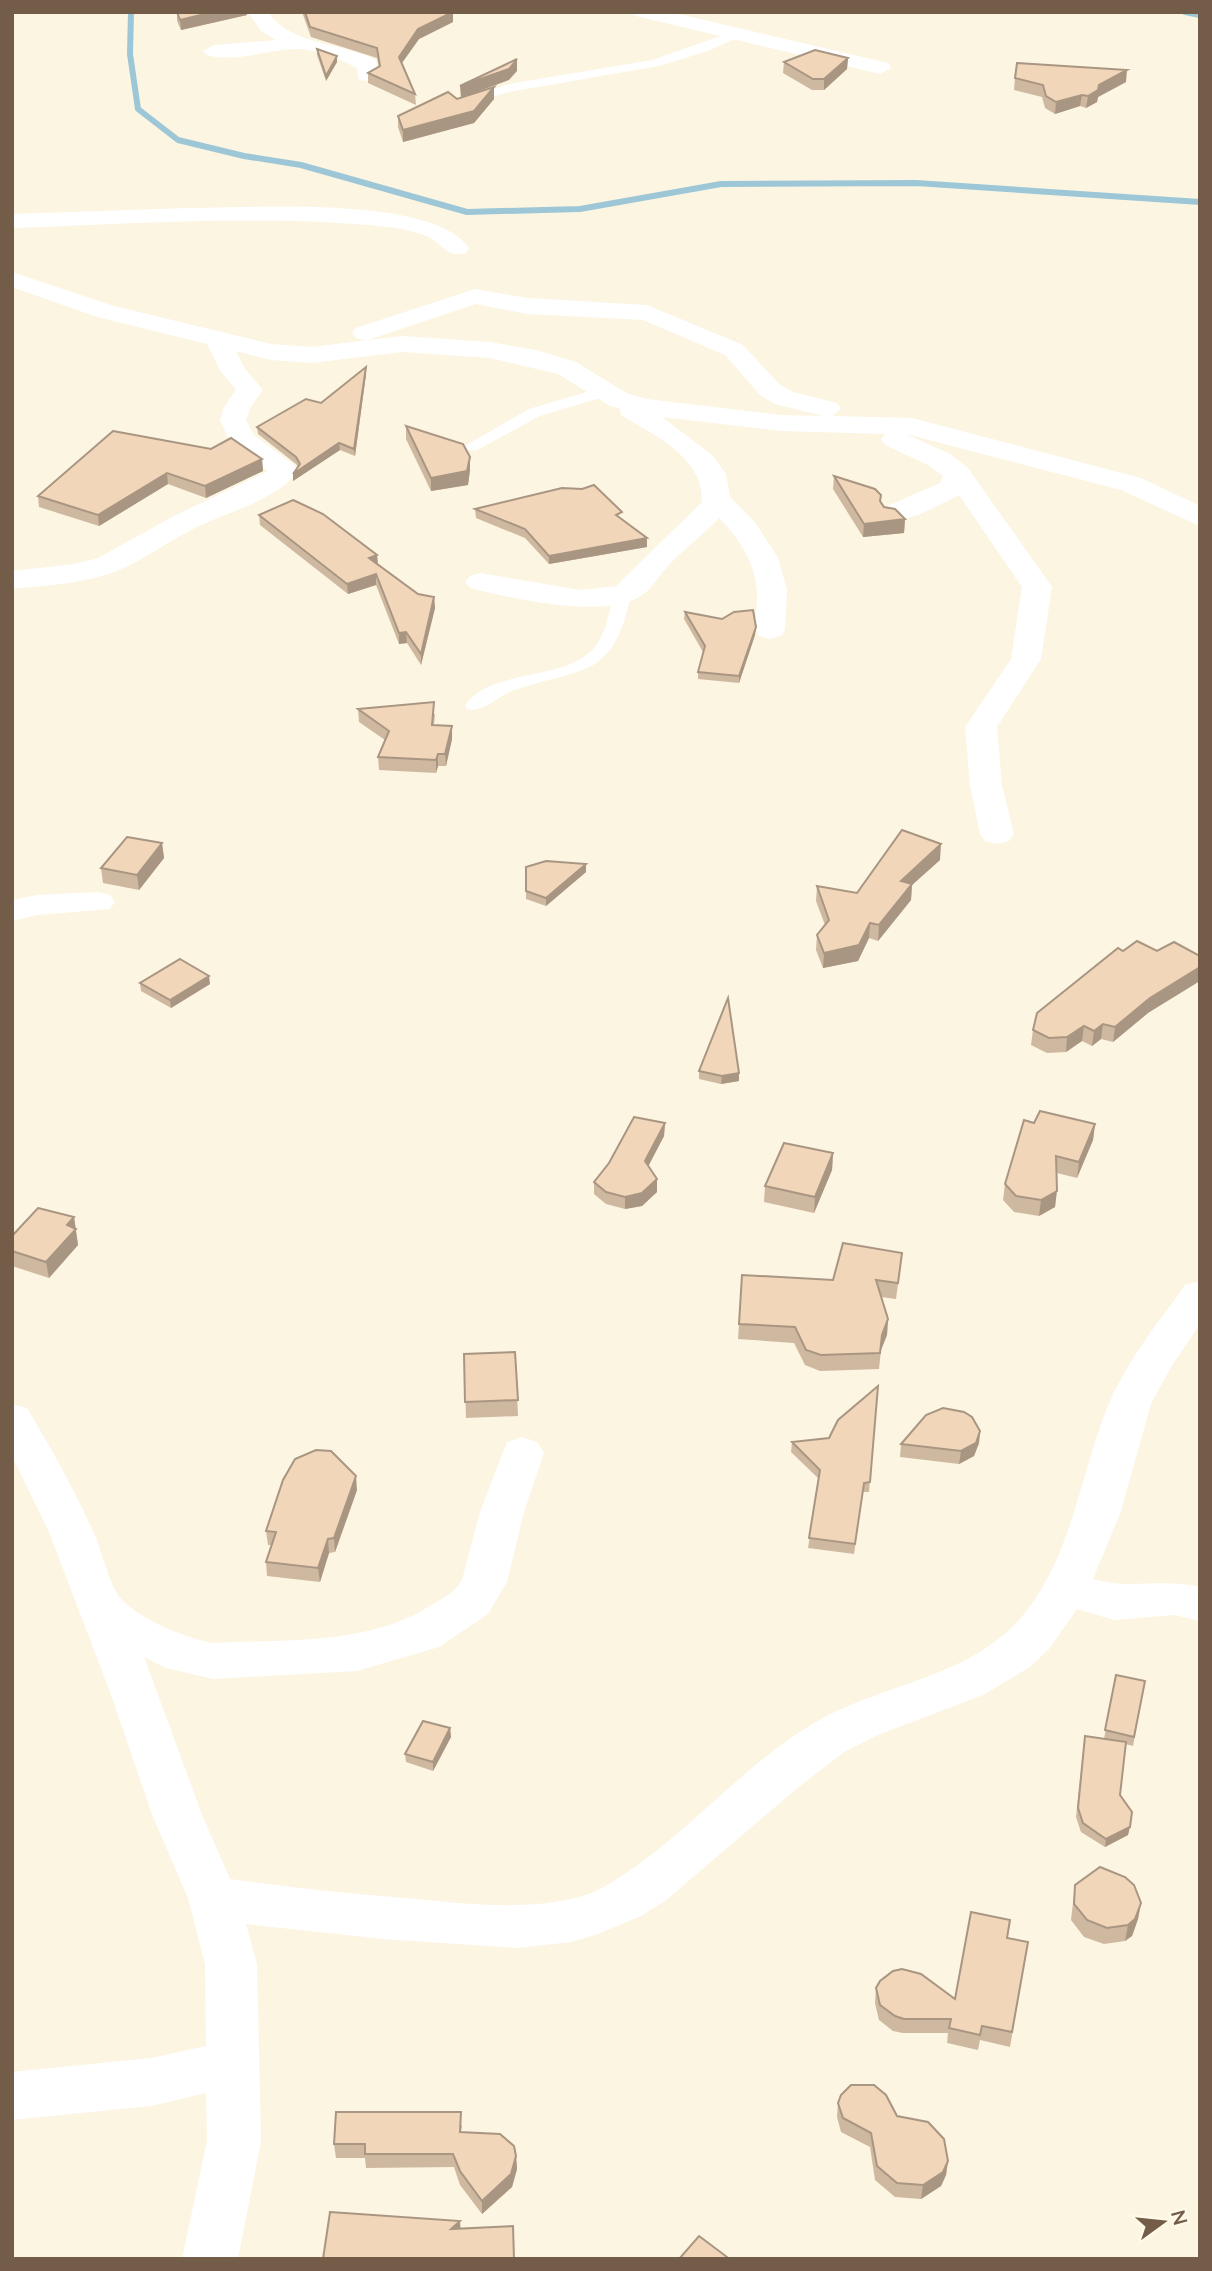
<svg xmlns="http://www.w3.org/2000/svg" width="1212" height="2271" font-family="Lato,sans-serif">
  <rect width="100%" height="100%" fill="#fcf5e2"/>
  <g fill="none" stroke-linecap="round" stroke-linejoin="round">
    <!-- stream -->
    <g stroke="#9dc7d7" stroke-width="6">
      <path d="M131 12 130 54 138 109 178 140 244 156 301 165 467 212 580 209 721 184 916 183 1200 202"/>
      <path d="M1185 12 1200 15"/>
    </g>
    <!-- lane -->
    <g fill="#fff" fill-rule="evenodd">
      <path d="M735 31 745 34 708 51 659 66 509 92 464 105 458 101 509 84 652 60Z"/>
      <path d="M604 387 612 392 610 395 540 416 477 450H465L463 447 529 409Z"/>
      <path d="M622 589 631 594C613 682 582 666 512 691 497 697 483 713 467 709L465 705C494 665 574 684 599 641 607 627 610 610 613 594Z"/>
    </g>
    <!-- street -->
    <g fill="#fff" fill-rule="evenodd">
      <path d="M248 12H268C291 46 342 42 376 60L378 75 367 81 359 80 357 68C341 59 313 48 294 49 266 50 235 63 207 55L203 51 214 45 276 40 261 31Z"/>
      <path d="M633 12H670L888 63 891 68 880 74 636 16Z"/>
      <path d="M188 208C250 208 433 195 469 248L466 253C447 258 443 245 429 237 418 232 399 228 387 227 264 214 136 224 12 228V214Z"/>
      <path d="M12 272 114 306 271 344 311 347 402 336 490 342 536 350 576 362 628 394 647 399 781 415 823 416 775 404 761 396 725 355 643 320 527 314 476 304 365 341 356 338 352 333 356 328 475 289 527 298 647 305 743 345 779 384 793 392 837 403 841 409 832 416 912 418 1141 478 1200 506V526L1121 490 906 434 950 454 968 468 1052 587 1041 659 997 727 1002 785 1014 834 1009 841 997 844 985 841 980 834 970 785 965 727 1011 659 1022 587 959 495C937 505 908 525 885 519L881 513 885 507 940 483 943 476 930 466 885 445 881 439 885 434 781 431 662 417 712 455 726 474 730 497 755 522 778 558 787 590 785 630 781 636 770 639 759 636C752 626 758 608 757 594 756 564 740 539 719 518 703 535 684 549 668 566 659 575 651 591 639 597 603 619 510 598 470 588L465 582 470 576 480 573 581 590 616 586 702 502C704 458 655 435 622 416L619 408 610 406 558 374 490 358 402 352 311 363 271 360 236 351 245 369 263 390 250 408 246 420 254 435 294 465 298 471C279 499 225 513 195 528 169 541 145 559 119 570 86 584 47 585 12 589V571L74 564 98 558 174 516 268 471 232 446 220 420 224 407 236 390 221 372 207 344 97 317 12 287Z"/>
      <path d="M98 892 110 895 115 902 110 909 37 915 12 921V900L37 895Z"/>
      <path d="M1200 1281V1324L1171 1367 1151 1404 1121 1511 1093 1579C1129 1590 1161 1578 1200 1587V1621L1174 1615 1114 1620 1077 1609 1049 1649 1030 1667 983 1695 878 1735 844 1752 795 1790 665 1901 641 1916 598 1934 572 1942 517 1948 383 1939 246 1924 257 1964 261 2141 238 2259H182L207 2141 206 2093 151 2106 12 2120V2072L151 2058 206 2046 205 1964 188 1898 153 1817 110 1692 49 1532 12 1456V1404L27 1408C51 1448 74 1489 93 1531 101 1548 110 1589 122 1600 142 1620 185 1638 213 1643 287 1639 369 1646 433 1604 445 1597 455 1592 462 1580L480 1512 507 1442 522 1437 537 1442 544 1453 524 1512 507 1582 488 1614 439 1647 357 1671 213 1679 166 1668 144 1657 203 1817 230 1879C292 1888 354 1894 416 1899 467 1904 520 1910 571 1899 593 1895 613 1882 632 1869 696 1825 748 1761 816 1722 889 1680 979 1678 1031 1605 1073 1546 1081 1474 1107 1408 1123 1369 1150 1332 1176 1298L1185 1285Z"/>
    </g>
  </g>
  <!-- wall -->
  <g fill="#cfb8a0">
    <path d="M177 12H247V15L181 30 177 21Z"/>
    <path d="M302 12H453V22L419 39 402 63 415 94 416 105 368 83V73L379 67 377 58 311 37Z"/>
    <path d="M317 49 337 62 326 81 317 55Z"/>
    <path d="M848 58 847 69 824 90H812L783 73 784 62Z"/>
    <path d="M1015 78 1126 82 1098 97 1097 102 1086 108 1080 106 1055 114 1045 108 1042 97 1014 90Z"/>
    <path d="M457 99H494L474 123 403 142 398 127V116Z"/>
    <path d="M366 367V374L355 456 340 450 293 481V474L298 467 296 464 258 434 257 427 321 403Z"/>
    <path d="M406 426 470 470 468 485 431 491 406 439Z"/>
    <path d="M113 431 262 459 263 471 206 498 168 484 99 526 39 507 38 496Z"/>
    <path d="M834 476 881 502 884 507 905 519 904 533 863 537 833 489Z"/>
    <path d="M475 509 622 519 647 538V547L549 564 525 538 476 518Z"/>
    <path d="M259 515 377 555 378 564 418 594 434 597 435 608 421 665 407 643 399 644 376 585 348 594 260 525Z"/>
    <path d="M685 612 722 619 755 635 739 683 698 679V672L703 652 684 619Z"/>
    <path d="M358 709 435 714 434 725 452 739 446 766H438L436 773 379 770 378 757 385 740 359 722Z"/>
    <path d="M162 843 164 858 139 890 103 883 101 868Z"/>
    <path d="M940 860 912 885 911 900 878 941 869 938 858 961 823 968 816 950 817 935 825 925 816 901 817 886 857 893Z"/>
    <path d="M586 864V872L546 906 526 899V867Z"/>
    <path d="M140 983 210 984 171 1008 141 991Z"/>
    <path d="M1148 1013 1113 1042 1101 1039 1092 1046 1082 1041 1066 1052 1047 1053 1031 1045 1033 1030Z"/>
    <path d="M699 1071 739 1073V1081L721 1084 699 1079Z"/>
    <path d="M665 1123 664 1136 648 1167 657 1179V1192L642 1206 625 1209 606 1204 594 1194V1182Z"/>
    <path d="M1034 1123 1095 1124 1093 1140 1077 1178 1057 1173 1055 1207 1039 1216 1014 1212 1003 1200 1005 1184Z"/>
    <path d="M833 1153 832 1170 814 1213 764 1202 765 1186Z"/>
    <path d="M74 1217 78 1245 49 1278 12 1266V1236Z"/>
    <path d="M902 1253 896 1299 881 1297 888 1319 887 1335 881 1350 879 1369 820 1371 805 1365 794 1343 738 1339 742 1275 833 1280Z"/>
    <path d="M515 1352 518 1416 466 1418 464 1354Z"/>
    <path d="M877 1395 869 1492H863L854 1554 808 1548 819 1479 791 1452 792 1442 829 1438Z"/>
    <path d="M980 1431 979 1443 974 1456 959 1464 900 1457 901 1444Z"/>
    <path d="M357 1490 335 1552 329 1553 320 1582 267 1576 266 1562 271 1545H268L266 1531Z"/>
    <path d="M1116 1675 1145 1681 1133 1746 1125 1744 1120 1795 1132 1812 1128 1835 1105 1847 1081 1832 1076 1817 1084 1744 1104 1739Z"/>
    <path d="M450 1728 451 1737 433 1771 406 1762 405 1754Z"/>
    <path d="M1075 1885 1141 1903 1138 1919 1132 1936 1125 1941 1104 1944 1084 1937 1071 1920Z"/>
    <path d="M1007 1938 1028 1942 1010 2047 980 2040 978 2050 947 2043 948 2033H903L893 2031 879 2020 875 2003 876 1988 955 1999Z"/>
    <path d="M838 2103 897 2116 948 2161 946 2175 941 2186 921 2199 895 2197 875 2180 870 2147 841 2132 837 2117Z"/>
    <path d="M462 2125 461 2132 516 2156 517 2169 512 2187 482 2214 460 2185 454 2167 366 2168 365 2158H336L334 2144Z"/>
  </g>
  <!-- shaded-wall -->
  <g fill="#a99682">
    <path d="M213 12H247V15L181 30 180 20Z"/>
    <path d="M453 12V22L419 39 399 67V57L418 29Z"/>
    <path d="M337 56V62L326 81V76Z"/>
    <path d="M848 58 847 69 824 90V79Z"/>
    <path d="M517 59V71L509 80 461 98 460 86Z"/>
    <path d="M1127 70 1126 82 1098 97 1097 102 1086 108 1088 96 1099 85Z"/>
    <path d="M494 87V99L474 123 403 142V130Z"/>
    <path d="M1082 95 1080 106 1055 114 1056 102Z"/>
    <path d="M366 367V374L355 456 354 449Z"/>
    <path d="M339 443 340 450 293 481V474Z"/>
    <path d="M470 457V470L468 485 431 491V478Z"/>
    <path d="M262 459 263 471 206 498 205 486Z"/>
    <path d="M167 473 168 484 99 526 98 515Z"/>
    <path d="M905 519 904 533 863 537 864 524Z"/>
    <path d="M647 538V547L549 564V556Z"/>
    <path d="M377 555 378 566 369 558Z"/>
    <path d="M376 574V585L348 594 347 584Z"/>
    <path d="M434 597 435 608 421 665V654Z"/>
    <path d="M756 627 755 635 739 683V676Z"/>
    <path d="M406 632 407 643 399 644V633Z"/>
    <path d="M452 726V739L446 766 445 754Z"/>
    <path d="M438 754V766L436 773V760Z"/>
    <path d="M162 843 164 858 139 890 137 875Z"/>
    <path d="M941 844 940 860 912 885 911 900 878 941 879 925 901 881Z"/>
    <path d="M586 864V872L546 906V898Z"/>
    <path d="M870 923 869 938 858 961 823 968 824 953Z"/>
    <path d="M1200 967V981L1148 1013 1113 1042 1115 1027 1150 998Z"/>
    <path d="M209 976 210 984 171 1008 170 1000Z"/>
    <path d="M1103 1024 1101 1039 1092 1046 1094 1031Z"/>
    <path d="M1084 1026 1082 1041 1066 1052 1067 1037Z"/>
    <path d="M739 1073V1081L721 1084 722 1076Z"/>
    <path d="M665 1123 664 1136 644 1174 645 1161Z"/>
    <path d="M1095 1124 1093 1140 1077 1178 1079 1162Z"/>
    <path d="M833 1153 832 1170 814 1213 815 1197Z"/>
    <path d="M657 1179V1192L642 1206 625 1209V1197Z"/>
    <path d="M1057 1191 1055 1207 1039 1216 1041 1200Z"/>
    <path d="M74 1217 78 1245 49 1278 46 1262 67 1225Z"/>
    <path d="M888 1319 887 1335 881 1350 882 1335Z"/>
    <path d="M980 1431 979 1443 974 1456 959 1464 961 1451Z"/>
    <path d="M356 1476 357 1490 335 1552 334 1538Z"/>
    <path d="M328 1539 329 1553 320 1582 318 1568Z"/>
    <path d="M450 1728 451 1737 433 1771V1762Z"/>
    <path d="M1130 1827 1128 1835 1105 1847 1106 1839Z"/>
    <path d="M1141 1903 1138 1919 1132 1936 1125 1941 1128 1925Z"/>
    <path d="M516 2156 517 2169 512 2187 482 2214V2201Z"/>
    <path d="M948 2161 946 2175 941 2186 921 2199 923 2185Z"/>
    <path d="M460 2221 461 2234 451 2229Z"/>
  </g>
  <!-- building -->
  <g fill="#f1d6ba" stroke="#a99682" stroke-width="2">
    <path d="M177 12H213L180 20Z"/>
    <path d="M305 12H453L418 29 399 57 415 94 368 73 380 66 377 48 310 27Z"/>
    <path d="M317 49 337 56 326 76Z"/>
    <path d="M815 50 848 58 824 79H813L784 62Z"/>
    <path d="M517 59 509 69 460 86Z"/>
    <path d="M1017 63 1127 70 1099 85 1098 90 1088 96 1082 95 1056 102 1046 96 1043 85 1015 78Z"/>
    <path d="M494 87 474 111 403 130 398 116 448 92 457 99Z"/>
    <path d="M366 367 354 449 339 443 293 474 300 464 296 457 257 427 306 399 321 403Z"/>
    <path d="M406 426 463 444 470 457 467 471 431 478Z"/>
    <path d="M113 431 211 449 231 438 262 459 205 486 167 473 98 515 38 496Z"/>
    <path d="M834 476 875 489 881 495 880 501 884 507 895 509 905 519 864 524Z"/>
    <path d="M594 485 622 512 616 515 647 538 549 556 525 529 475 509 562 488 582 489Z"/>
    <path d="M293 500 323 514 377 555 369 558 418 594 434 597 421 654 406 632 399 633 376 574 347 584 259 515Z"/>
    <path d="M753 610 756 627 739 676 698 672 705 646 685 612 722 619 734 612Z"/>
    <path d="M434 702 432 725 452 726 445 754H438L436 760 378 757 389 731 358 709Z"/>
    <path d="M902 830 941 844 901 881 912 884 879 925 870 923 859 945 824 953 817 935 829 920 817 886 857 893Z"/>
    <path d="M127 837 162 843 137 875 101 868Z"/>
    <path d="M546 861 586 864 546 898 526 891V867Z"/>
    <path d="M1137 941 1157 951 1174 942 1200 956V967L1150 998 1115 1027 1103 1024 1094 1031 1084 1026 1067 1037 1049 1038 1033 1030 1037 1013 1118 948 1123 951Z"/>
    <path d="M180 959 209 976 170 1000 140 983Z"/>
    <path d="M728 998 739 1073 722 1076 699 1071Z"/>
    <path d="M1040 1111 1095 1124 1079 1162 1056 1156 1057 1191 1041 1200 1016 1196 1005 1184 1024 1120 1034 1123Z"/>
    <path d="M634 1117 665 1123 645 1161 657 1179 642 1193 625 1197 606 1192 594 1182 609 1163Z"/>
    <path d="M784 1143 833 1153 815 1197 765 1186Z"/>
    <path d="M38 1208 74 1217 67 1225 76 1229 46 1262 12 1251V1236Z"/>
    <path d="M843 1243 902 1253 898 1283 876 1280 888 1319 882 1335 880 1353 821 1355 806 1350 795 1327 739 1324 742 1275 833 1280Z"/>
    <path d="M515 1352 518 1400 465 1402 464 1354Z"/>
    <path d="M878 1386 870 1482 864 1483 855 1544 809 1538 820 1470 792 1442 829 1438 838 1420Z"/>
    <path d="M943 1408 964 1412 972 1417 980 1431 976 1443 961 1451 901 1444 926 1415Z"/>
    <path d="M316 1450 331 1451 356 1476 334 1538 328 1539 318 1568 266 1562 276 1532 266 1531 283 1480 295 1459Z"/>
    <path d="M1116 1675 1145 1681 1134 1737 1105 1730Z"/>
    <path d="M423 1721 450 1728 433 1762 405 1754Z"/>
    <path d="M1085 1736 1126 1742 1120 1795 1132 1812 1130 1827 1106 1839 1083 1823 1078 1808Z"/>
    <path d="M1100 1867 1125 1877 1134 1885 1141 1903 1135 1919 1128 1925 1107 1928 1087 1920 1074 1904 1075 1885Z"/>
    <path d="M971 1912 1010 1920 1007 1938 1028 1942 1012 2032 982 2026 980 2035 949 2028 951 2019H904L895 2016 880 2005 876 1988 880 1981 893 1971 902 1969 921 1974 955 1999Z"/>
    <path d="M851 2085H874L886 2095 897 2116 928 2122 944 2139 948 2161 943 2172 923 2185 897 2183 877 2166 871 2133 843 2118 838 2103 841 2095Z"/>
    <path d="M336 2112H461L460 2132 500 2134 514 2146 516 2156 511 2174 482 2201 460 2171 453 2154H365V2144H334Z"/>
    <path d="M330 2212 460 2221 451 2229 513 2226 514 2259H323Z"/>
    <path d="M699 2236 727 2257 726 2259H679Z"/>
  </g>
  <!-- border -->
  <rect width="1212" height="2271" fill="none" stroke="#735d49" stroke-width="28"/>
  <!-- north arrow -->
  <g transform="translate(1163 2222) rotate(75)" stroke="#fff9e8" stroke-width="5" paint-order="stroke">
  <path d="M0-5L12 26L0 18L-12 26Z" fill="#735d49"/>
  <text y="-10" font-size="19" font-weight="bold" text-anchor="middle" fill="#735d49">N</text>
  </g>
</svg>
